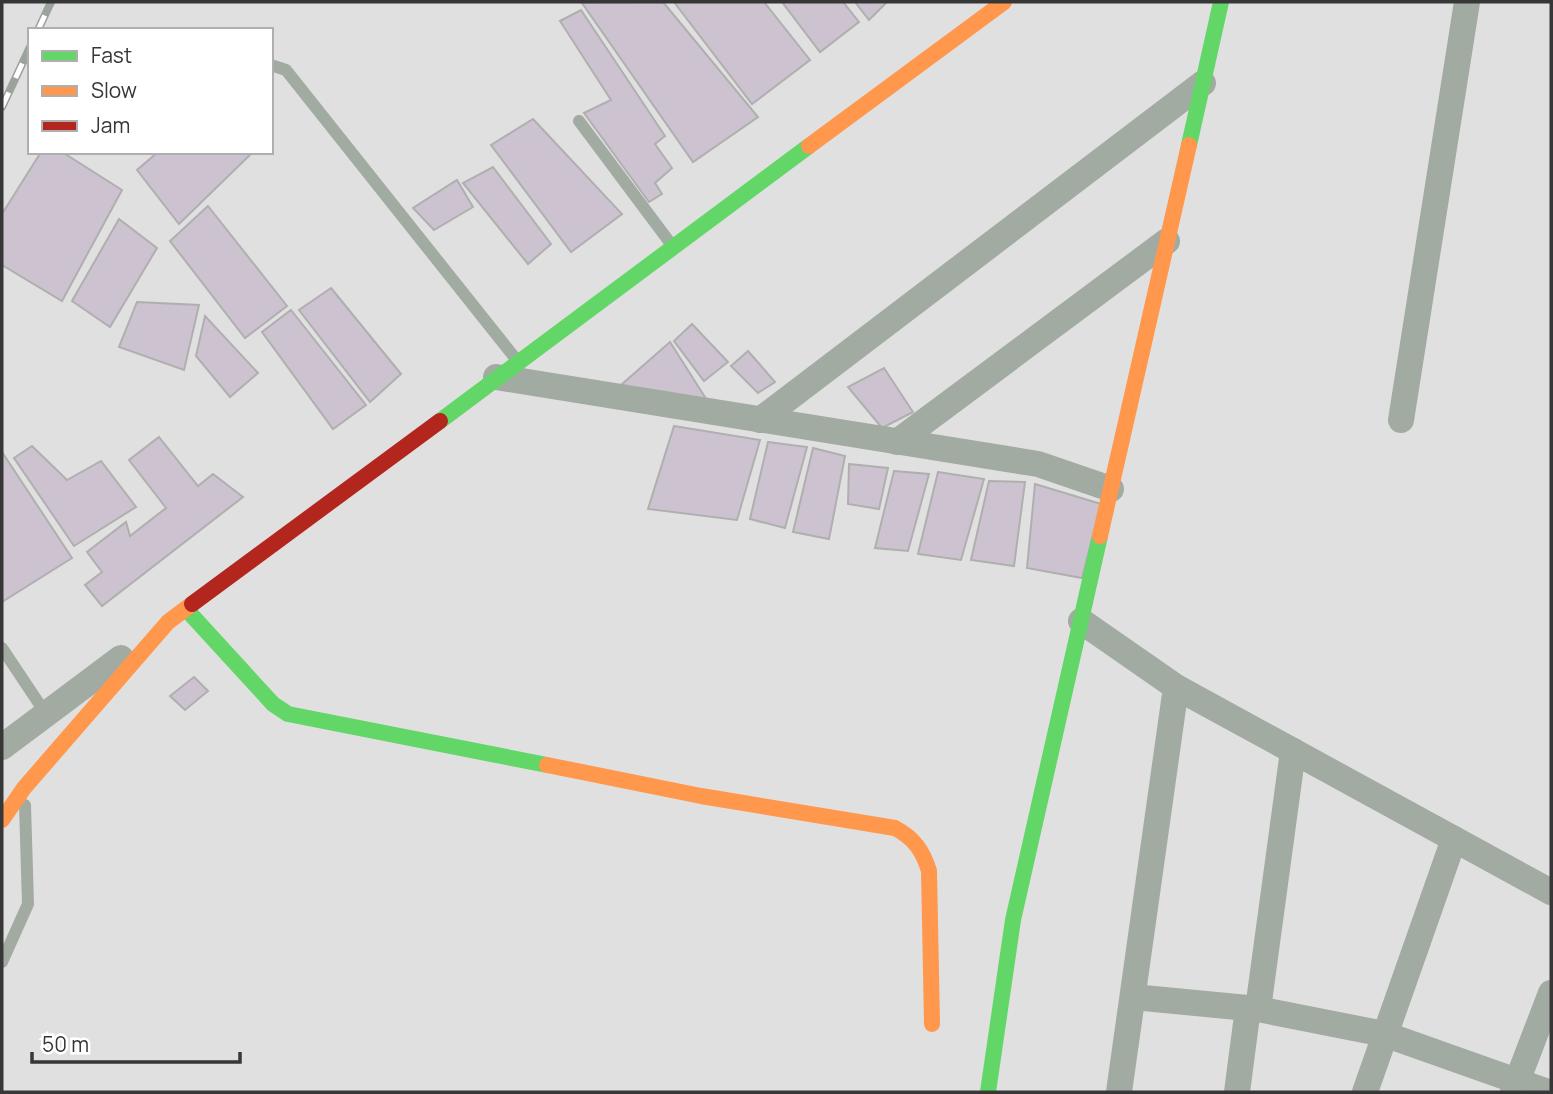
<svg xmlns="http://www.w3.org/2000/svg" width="1553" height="1094" font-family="Manrope,sans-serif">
  <rect width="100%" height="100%" fill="#e1e0e1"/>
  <!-- building -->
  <g fill="#cdc2cf" stroke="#b0afb0" stroke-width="2">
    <path d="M663 2 758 117 693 162 582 3Z"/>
    <path d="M674 2H764L810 60 752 104Z"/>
    <path d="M782 2H843L859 22 820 52Z"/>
    <path d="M855 2H887L869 20Z"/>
    <path d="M581 10 665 136 655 144 672 168 655 183 662 194 649 202 584 113 611 100 560 21Z"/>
    <path d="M533 119 622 214 571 252 491 145Z"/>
    <path d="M41 152H62L122 190 62 301 2 265V214Z"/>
    <path d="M158 152H253L179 224 137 170Z"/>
    <path d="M493 167 551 244 528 264 463 183Z"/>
    <path d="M457 180 473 207 434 230 413 208Z"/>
    <path d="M208 206 287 306 245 338 170 241Z"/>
    <path d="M119 219 157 248 110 327 72 301Z"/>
    <path d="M331 288 401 374 370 402 299 310Z"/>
    <path d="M137 302 199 305 184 370 119 347Z"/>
    <path d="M291 310 366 405 333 429 262 332Z"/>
    <path d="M205 316 258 373 230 397 196 356Z"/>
    <path d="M692 324 728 362 704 381 674 341Z"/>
    <path d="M670 342 710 405 621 385Z"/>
    <path d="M748 351 775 382 758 393 731 366Z"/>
    <path d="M884 368 913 412 882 428 848 387Z"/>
    <path d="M674 426 760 440 737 520 648 509Z"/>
    <path d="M159 437 198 486 213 474 243 497 102 606 85 585 102 572 87 552 126 522 130 536 166 508 129 460Z"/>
    <path d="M768 442 807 447 785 528 750 519Z"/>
    <path d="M32 446 67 480 101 461 136 507 74 546 14 458Z"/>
    <path d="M813 448 845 456 829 539 793 532Z"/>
    <path d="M2 452 72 558 2 602Z"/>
    <path d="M849 464 888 468 879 509 848 504Z"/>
    <path d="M894 471 929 474 908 551 875 548Z"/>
    <path d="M938 472 984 479 961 560 918 554Z"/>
    <path d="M989 481 1025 482 1014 566 971 560Z"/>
    <path d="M1035 484 1101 504 1082 578 1027 568Z"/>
    <path d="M194 677 208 691 185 710 170 696Z"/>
  </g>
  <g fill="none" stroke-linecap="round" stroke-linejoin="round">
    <!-- lane -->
    <g stroke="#a1aba1" stroke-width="12">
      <path d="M271 65 286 70 515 358"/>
      <path d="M579 121 671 244"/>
      <path d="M2 648 46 714"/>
      <path d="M2 962 28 904 25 805"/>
    </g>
    <!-- street -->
    <g stroke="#a1aba1" stroke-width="26">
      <path d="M496 377 1038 464 1111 489"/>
      <path d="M760 420 1203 83"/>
      <path d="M1401 420 1467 2"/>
      <path d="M897 442 1167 241"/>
      <path d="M1081 621 1176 687 1551 892"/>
      <path d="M2 747 121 658"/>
      <path d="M1133 997 1258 1009 1384 1034 1548 1092"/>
      <path d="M1258 1009 1293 751"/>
      <path d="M1119 1092 1176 687"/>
      <path d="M1237 1092 1248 1008"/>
      <path d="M1365 1092 1454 839"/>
      <path d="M1513 1092 1551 993"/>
    </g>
    <!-- fast -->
    <g stroke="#63d668" stroke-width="16">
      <path d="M1189 145 1221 2"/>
      <path d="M440 421 809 146"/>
      <path d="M186 609 273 704 288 714 547 765"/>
      <path d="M988 1092 1013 920 1100 536"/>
    </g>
    <!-- slow -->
    <g stroke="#ff974d" stroke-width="16">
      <path d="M809 146 1004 2"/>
      <path d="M1100 536 1189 145"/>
      <path d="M547 765 701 796 895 828C914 838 923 851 929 871L932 1024"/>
      <path d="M2 820 24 788 168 622 192 604"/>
    </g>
    <!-- jam -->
    <path stroke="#b3261e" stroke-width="16" d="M192 604 440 421"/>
    <!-- rail casing -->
    <g stroke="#9ca29c" stroke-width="8">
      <g id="rail">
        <path d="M38 30 51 2"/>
        <path d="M2 107 30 47"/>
      </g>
    </g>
    <!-- rail -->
    <use href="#rail" stroke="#fff" stroke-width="5" stroke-dasharray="16" stroke-linecap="butt"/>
  </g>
  <!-- border -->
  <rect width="1553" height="1094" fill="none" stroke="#383738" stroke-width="7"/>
  <!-- legend -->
  <rect x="28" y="28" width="245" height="126" fill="#ffffff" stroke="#afafaf" stroke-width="2"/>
  <rect x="42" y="51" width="35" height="10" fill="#63d668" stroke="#afafaf" stroke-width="2"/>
  <text x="91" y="63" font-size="21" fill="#383738">Fast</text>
  <rect x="42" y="86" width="35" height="10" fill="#ff974d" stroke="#afafaf" stroke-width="2"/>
  <text x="91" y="98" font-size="21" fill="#383738">Slow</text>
  <rect x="42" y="121" width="35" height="10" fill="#b3261e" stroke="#afafaf" stroke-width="2"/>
  <text x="91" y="133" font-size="21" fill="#383738">Jam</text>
  <!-- scale -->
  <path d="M32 1052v10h208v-10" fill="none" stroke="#383738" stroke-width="3.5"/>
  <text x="42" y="1052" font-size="21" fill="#383738" stroke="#ffffff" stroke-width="5" paint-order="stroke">50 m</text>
</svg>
